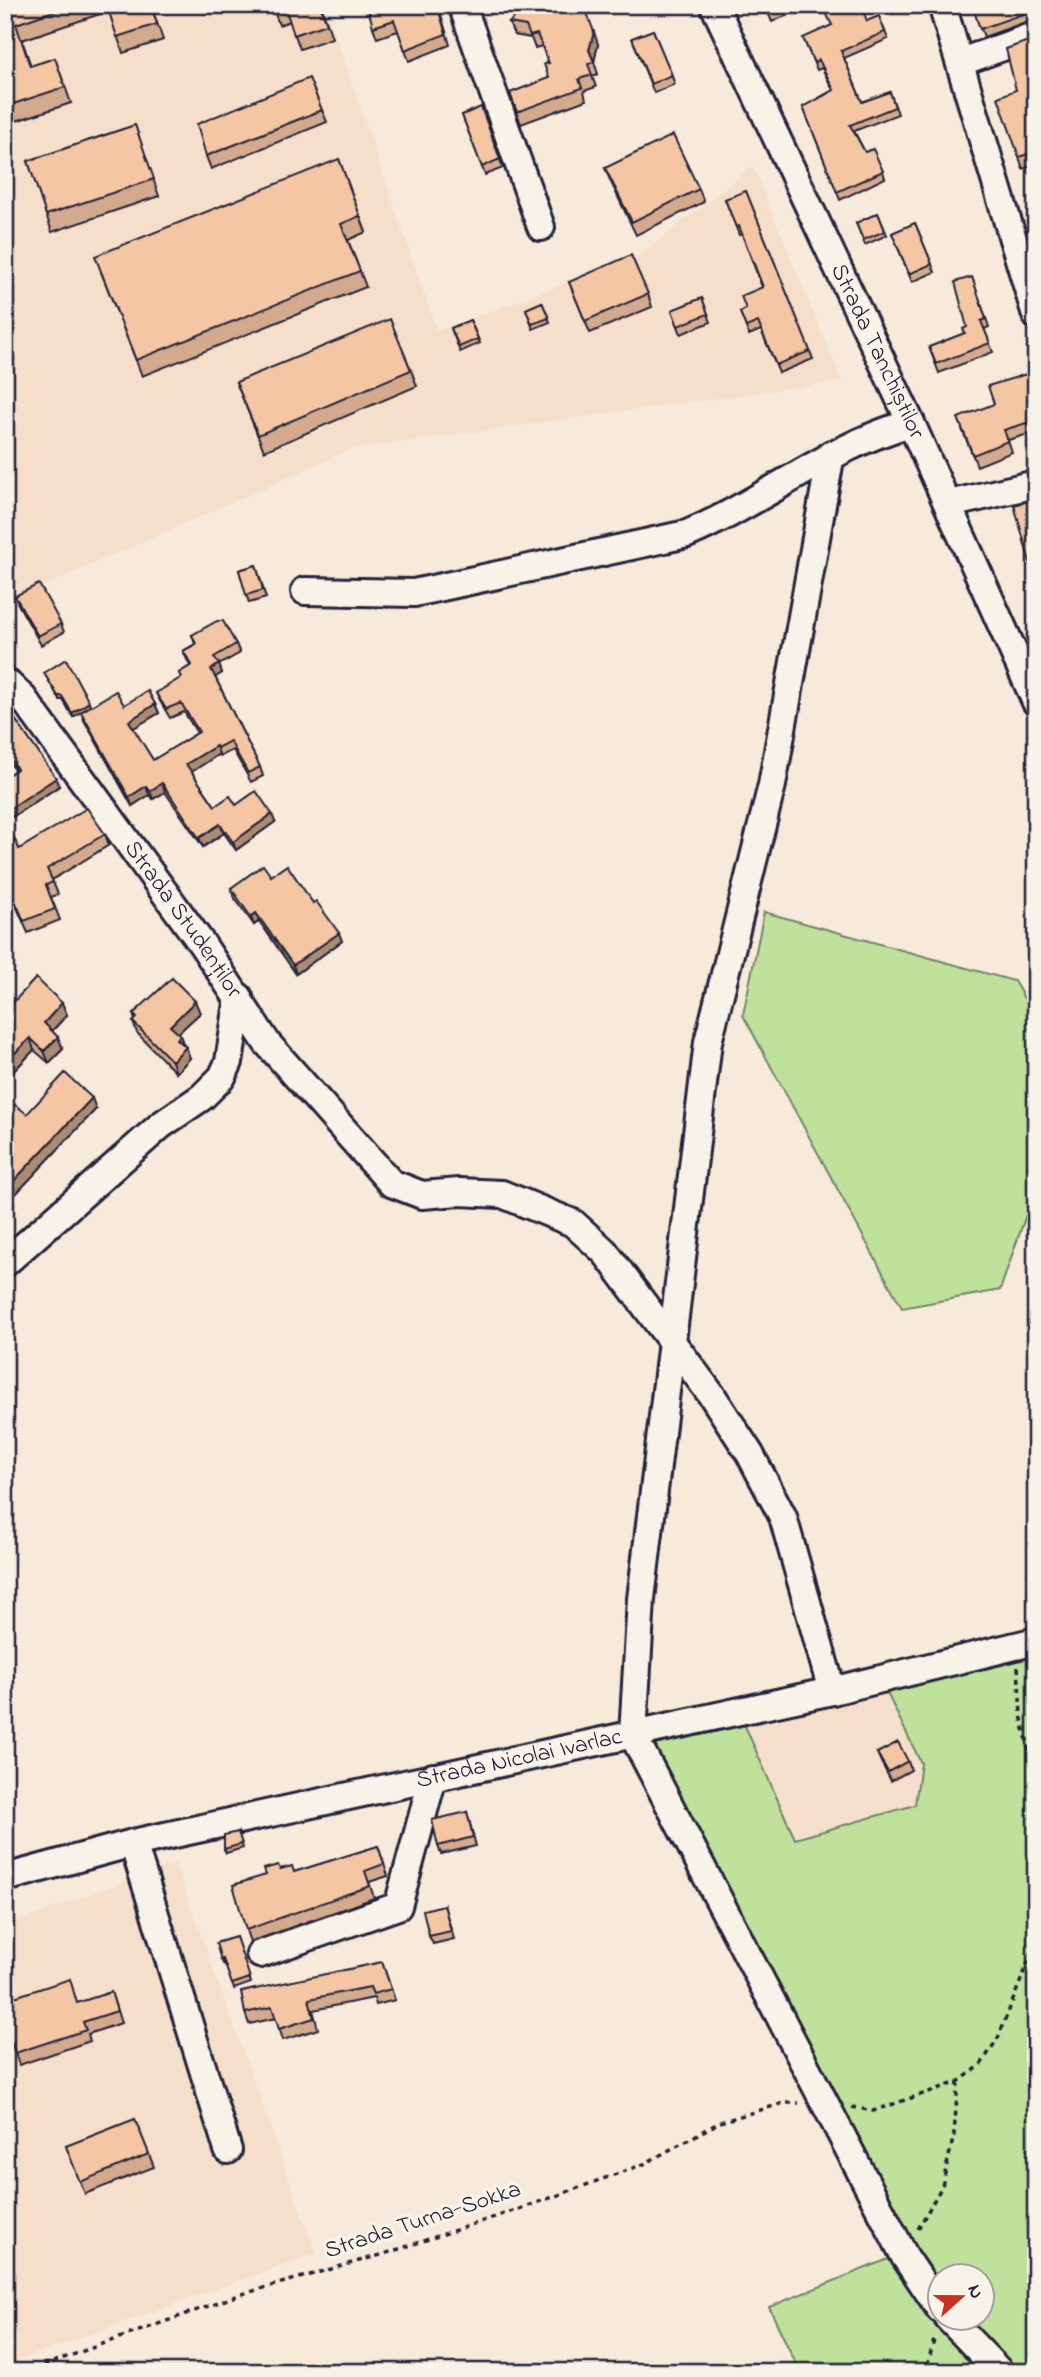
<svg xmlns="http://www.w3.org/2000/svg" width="1041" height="2377" font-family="'Indie Flower',sans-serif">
  <rect width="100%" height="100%" fill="#f7eada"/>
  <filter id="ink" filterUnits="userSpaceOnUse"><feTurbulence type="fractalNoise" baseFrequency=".0143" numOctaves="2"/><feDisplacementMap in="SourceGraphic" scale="14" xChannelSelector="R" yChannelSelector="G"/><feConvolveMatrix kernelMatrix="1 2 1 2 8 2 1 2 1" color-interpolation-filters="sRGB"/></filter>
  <g filter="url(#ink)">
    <!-- built -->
    <g fill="#f6dfca">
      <path d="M5 5H325L437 331 637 257 753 166 842 381 352 449 19 597 5 554Z"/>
      <path d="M886 1691 921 1763 915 1806 795 1839 742 1719Z"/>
      <path d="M175 1863 316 2253 5 2365V1926Z"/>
    </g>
    <!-- green -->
    <g fill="#bfe19b" stroke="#70826b" stroke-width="2">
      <path d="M764 912 1014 981 1036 1019V1186L1000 1290 902 1308 743 1015Z"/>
      <path d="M1036 1649V2372H1006L964 2318H982V2276H940L939 2291 927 2276 691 1827 654 1745 742 1719 795 1839 915 1805 921 1763 886 1691Z"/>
      <path d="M896 2256 984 2372H800L769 2307Z"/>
    </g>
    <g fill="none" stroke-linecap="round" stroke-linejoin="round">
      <!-- minor casing -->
      <g stroke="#22223b" stroke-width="32">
        <g id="minor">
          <path d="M462 5 541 227"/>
          <path id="s1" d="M714 5 911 423 1036 702"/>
          <path d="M942 5 1036 315"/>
          <path d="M961 62 1036 35"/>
          <path d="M831 454 772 785 708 1042 641 1599 633 1735 905 2257 940 2309"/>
          <path d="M949 504 1036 484"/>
          <path d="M305 591 414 593 687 534C765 501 829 446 911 423"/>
          <path id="s2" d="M5 681 23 698 202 944 267 1043 391 1183 422 1195 459 1192 502 1194 573 1223 605 1252 713 1397 750 1454 783 1517 832 1691"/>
          <path d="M5 1263 161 1125 202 1097 222 1077 229 1062 239 997"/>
          <path d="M133 1843 228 2150"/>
          <path id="s3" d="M5 1878 133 1843 832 1691 1036 1641"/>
          <path d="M260 1954 398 1906 433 1777"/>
          <path d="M948 2318 1000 2372"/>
        </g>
      </g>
      <!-- path -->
      <g stroke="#22223b" stroke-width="3.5" stroke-dasharray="5 5" stroke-linecap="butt">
        <path d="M1018 1667 1021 1715 1036 1780"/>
        <path d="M852 2107 873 2111 958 2082 980 2066 998 2038 1036 1942"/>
        <path d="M918 2229 942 2186 954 2135 958 2082"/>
        <path d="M25 2372 239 2295 384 2254 531 2205 644 2164 720 2122 784 2103H799"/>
        <path d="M920 2372 928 2363 935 2336"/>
      </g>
      <!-- minor -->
      <use href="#minor" stroke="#f7f3e8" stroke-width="26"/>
    </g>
    <!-- wall -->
    <g fill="#d3aa8d" stroke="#22223b" stroke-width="2">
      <path d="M5 5H151L163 40 123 53 109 11 22 40 31 66 55 58 71 103 16 121 5 91Z"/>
      <path d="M272 5H321L332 38 300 49 290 21 279 25Z"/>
      <path d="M438 5 450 45 409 61 398 31 377 38 373 27Z"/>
      <path d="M765 5H810L772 22Z"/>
      <path d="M1036 5V20H1031L984 37 973 7Z"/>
      <path d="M521 10 598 44 594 62 598 74 592 76 596 87 584 91 586 100 521 124 510 93 549 78 548 63 542 46 535 48 531 38 514 35 509 23Z"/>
      <path d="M879 16 888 39 844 58 862 102 890 92 898 114 854 131 865 152 883 171 885 178 840 200 803 107 833 90 822 68 817 70 806 45Z"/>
      <path d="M653 30 675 84 654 93 632 38Z"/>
      <path d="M1036 44V164L1023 169 1019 157 1016 90Z"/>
      <path d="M481 107 503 168 485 175 462 115Z"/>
      <path d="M322 110 327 122 211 169 206 156Z"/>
      <path d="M135 125 159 196 52 232 28 161Z"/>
      <path d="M339 159 366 232 348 240 366 287 142 376 101 272Z"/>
      <path d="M605 168 699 189 704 202 636 235 610 180Z"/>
      <path d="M746 191 813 359 779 373 761 330 749 335 740 312 746 309 762 287 742 234 739 235 725 199Z"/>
      <path d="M878 213 887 235 865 245 856 223Z"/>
      <path d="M915 223 935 272 912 282 892 233Z"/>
      <path d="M972 277 989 327 984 329 993 352 939 373 929 347 965 333 967 327Z"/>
      <path d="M569 282 648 294 652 307 590 333Z"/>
      <path d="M702 298 711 322 681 334 672 310Z"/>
      <path d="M542 302 550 322 533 329 526 309Z"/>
      <path d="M470 320 480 343 460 352 451 328Z"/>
      <path d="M411 370 417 386 264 451 236 382Z"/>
      <path d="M1036 388V432L1008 440 1012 452 977 466 962 429Z"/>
      <path d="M256 565 266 598 249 603 239 570Z"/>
      <path d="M15 596 61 624 64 632 41 645 18 604Z"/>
      <path d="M192 635 236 644 240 653 219 665 222 673 215 677 260 767 263 776 251 782 233 750 220 756 219 754 191 771 215 806 236 805 275 822 236 850 224 833 203 847 165 792 153 799 149 795 132 806 84 720 81 712 73 717 63 700H60L44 673 89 702 90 706 155 704 159 713 133 728 153 760 197 733 184 712 170 718 160 701 156 693 181 678 179 673 190 666 183 651 195 644Z"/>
      <path d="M5 705 56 778 59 786 12 817 5 806V777L15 770 5 756Z"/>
      <path d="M5 831 19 849 105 834 109 845 52 880 58 894 51 897 60 920 28 933 5 880Z"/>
      <path d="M271 876 313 903 342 941 296 974 259 921 254 925 234 897 231 888Z"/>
      <path d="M62 1003 67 1015 52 1031 63 1049 49 1063 34 1050 5 1080V1011Z"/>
      <path d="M200 1013 178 1033 190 1058 176 1073 137 1033 133 1022 135 1020 133 1014Z"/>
      <path d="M96 1109 11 1199 5 1193V1113L27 1114Z"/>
      <path d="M877 1753 908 1761 911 1770 891 1781 881 1762Z"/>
      <path d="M467 1812 476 1846 441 1854 438 1846Z"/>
      <path d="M238 1832 243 1848 226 1853 224 1849Z"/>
      <path d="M378 1846 388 1876 369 1882 374 1898 250 1942 246 1930 266 1875 280 1869 294 1872Z"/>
      <path d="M444 1905 454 1939 433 1944 429 1936Z"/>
      <path d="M236 1937 251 1983 234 1989 225 1964H223L216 1943Z"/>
      <path d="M382 1962 395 2000 376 2005 374 1998 313 2010 318 2029 283 2040 276 2018 249 2024 245 2013Z"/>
      <path d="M111 1992 121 2023 88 2034 90 2041 19 2065 5 2023 78 2003Z"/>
      <path d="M135 2119 154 2167 85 2194 66 2146Z"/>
    </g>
    <!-- shaded-wall -->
    <g fill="#ac8b73" stroke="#22223b" stroke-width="2">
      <path d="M594 32 598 44 594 62 589 50Z"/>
      <path d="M219 664 222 673 214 678 211 669Z"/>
      <path d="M89 702 90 706 73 717 72 713Z"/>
      <path d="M155 704 159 713 132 729 129 721Z"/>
      <path d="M216 746 219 754 190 773 186 764Z"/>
      <path d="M56 778 59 786 12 817 9 809Z"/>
      <path d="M162 783 165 792 153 799 150 791Z"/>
      <path d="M146 786 149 795 132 806 129 797Z"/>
      <path d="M272 814 275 822 236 850 233 842Z"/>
      <path d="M220 824 224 833 203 847 199 838Z"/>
      <path d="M256 913 259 921 254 925 251 917Z"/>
      <path d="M339 933 342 941 296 974 293 965Z"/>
      <path d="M195 1001 200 1013 174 1037 170 1026Z"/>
      <path d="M62 1003 67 1015 48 1035 44 1023Z"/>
      <path d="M180 1035 184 1046 177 1039Z"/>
      <path d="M58 1037 63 1049 49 1063 44 1051Z"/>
      <path d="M30 1038 34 1050 5 1080V1063Z"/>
      <path d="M186 1047 190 1058 176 1073 172 1061Z"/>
      <path d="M92 1098 96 1109 11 1199 7 1188Z"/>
    </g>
    <!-- building -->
    <g fill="#f5c6a4" stroke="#22223b" stroke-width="2">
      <path d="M5 5H72L16 24 30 66 55 58 65 87 10 105 5 91Z"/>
      <path d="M107 5H151L157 24 117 37Z"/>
      <path d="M272 5H320L327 24 294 35 285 7 274 10Z"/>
      <path d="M367 5H437L446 34 405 50 394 20 373 27Z"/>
      <path d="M519 5H584L594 32 589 50 594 62 588 64 592 75 579 79 582 88 517 112 510 93 549 78 544 64 549 63 537 34 530 36 526 26 509 23 521 10Z"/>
      <path d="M765 5H790L769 15Z"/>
      <path d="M846 5H861L867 21 879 16 885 32 841 51 862 102 890 92 895 107 850 125 865 152 873 149 883 171 837 192 803 107 834 90 819 60 814 63 803 38 832 25 826 13Z"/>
      <path d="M977 5H1036V11L1028 12 980 29 973 7Z"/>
      <path d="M653 30 672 75 651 84 632 38Z"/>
      <path d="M1034 39 1036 45V151L1019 157 998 97 1016 90 1006 49Z"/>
      <path d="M309 78 322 110 206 156 197 124Z"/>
      <path d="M481 107 500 159 482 167 462 115Z"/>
      <path d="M135 125 154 179 46 215 28 161Z"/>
      <path d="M673 135 699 189 632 222 605 168Z"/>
      <path d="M339 159 360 216 341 224 360 271 136 360 95 256Z"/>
      <path d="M746 191 810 351 776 365 758 322 746 327 740 312 746 309 741 296 763 287 739 226 736 227 725 199Z"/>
      <path d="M878 213 885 231 863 240 856 223Z"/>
      <path d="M915 223 932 264 909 274 892 233Z"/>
      <path d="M631 255 648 294 585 321 569 282Z"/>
      <path d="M972 277 986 319 981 321 990 343 936 364 929 347 965 333 963 329 967 327 955 282Z"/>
      <path d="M702 298 708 314 678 326 672 310Z"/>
      <path d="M542 302 549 318 532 324 526 309Z"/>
      <path d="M390 319 411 370 258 435 236 382Z"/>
      <path d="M470 320 478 339 459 347 451 328Z"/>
      <path d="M1030 373 1036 389V420L1004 430 1008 441 973 455 958 418 994 404 988 386Z"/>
      <path d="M1036 499V584L1014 505Z"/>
      <path d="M256 565 263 590 246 595 239 570Z"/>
      <path d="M39 584 61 624 38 636 15 596Z"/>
      <path d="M217 621H223L236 644 214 657 219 664 211 669 260 767 248 773 230 741 217 748 216 746 186 764 215 806 230 796 236 805 256 791 272 814 233 842 220 824 199 838 162 783 150 791 146 786 129 797 81 712 116 691 124 705 148 691 155 704 129 721 153 760 199 732 181 703 166 709 156 693 182 677 179 673 192 665 183 651 196 644 192 635Z"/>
      <path d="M66 659 89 702 72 713 62 696H58L44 673Z"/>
      <path d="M5 705 56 778 9 809 5 803V777L17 769 5 752Z"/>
      <path d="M87 808 105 834 47 869 53 882 46 885 55 909 24 921 5 878V831L10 829 19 849Z"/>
      <path d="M263 865 271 876 287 865 313 903 316 901 339 933 293 965 256 913 251 917 231 888Z"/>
      <path d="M36 978 62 1003 44 1023 58 1037 44 1051 30 1038 5 1063V1011Z"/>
      <path d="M172 978 195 1001 170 1026 180 1035 177 1039 186 1047 172 1061 133 1022 137 1018 133 1014Z"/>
      <path d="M65 1073 92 1098 7 1188 5 1186V1113L14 1104 27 1114Z"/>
      <path d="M898 1742 908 1761 888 1772 877 1753Z"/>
      <path d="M467 1812 473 1837 438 1846 432 1820Z"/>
      <path d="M238 1832 242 1844 224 1849V1835Z"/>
      <path d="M378 1846 384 1864 365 1871 370 1886 246 1930 233 1885 266 1875 264 1869 278 1865 280 1869 292 1866 294 1872Z"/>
      <path d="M444 1905 451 1931 429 1936 423 1910Z"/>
      <path d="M236 1937 250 1978 232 1984 223 1959 221 1960 216 1943Z"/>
      <path d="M382 1962 391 1989 373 1994 370 1987 309 1999 314 2018 279 2029 272 2007 245 2013 241 1992Z"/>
      <path d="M70 1979 77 2003 111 1992 117 2011 83 2022 86 2030 15 2053 5 2023V2000Z"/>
      <path d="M135 2119 149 2154 80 2182 66 2146Z"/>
    </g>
  </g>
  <g text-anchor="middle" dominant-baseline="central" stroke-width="7" stroke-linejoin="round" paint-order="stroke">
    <!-- street labels -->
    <g font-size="24" fill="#22223b" stroke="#f7f3e8">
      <text stroke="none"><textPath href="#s1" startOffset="383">Strada Tanchiștilor</textPath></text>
      <text stroke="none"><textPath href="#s2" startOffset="298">Strada Studenților</textPath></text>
      <text stroke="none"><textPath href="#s3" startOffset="528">Strada Nicolai Ivarlac</textPath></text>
      <text transform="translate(423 2221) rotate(-18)">Strada Turna-Sokka</text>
    </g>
  </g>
  <!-- margin -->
  <rect width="1041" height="2377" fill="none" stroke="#f7f3e8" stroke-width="28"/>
  <rect x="14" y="14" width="1013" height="2349" fill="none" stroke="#22223b" stroke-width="2.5" filter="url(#ink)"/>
  <!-- north arrow -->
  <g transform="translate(961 2297) rotate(69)"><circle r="33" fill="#f7f3e8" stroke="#a29fa3" stroke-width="2"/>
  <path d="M0-5L12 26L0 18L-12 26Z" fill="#c8321e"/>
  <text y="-10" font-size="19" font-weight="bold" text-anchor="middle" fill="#22223b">N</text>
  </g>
</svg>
